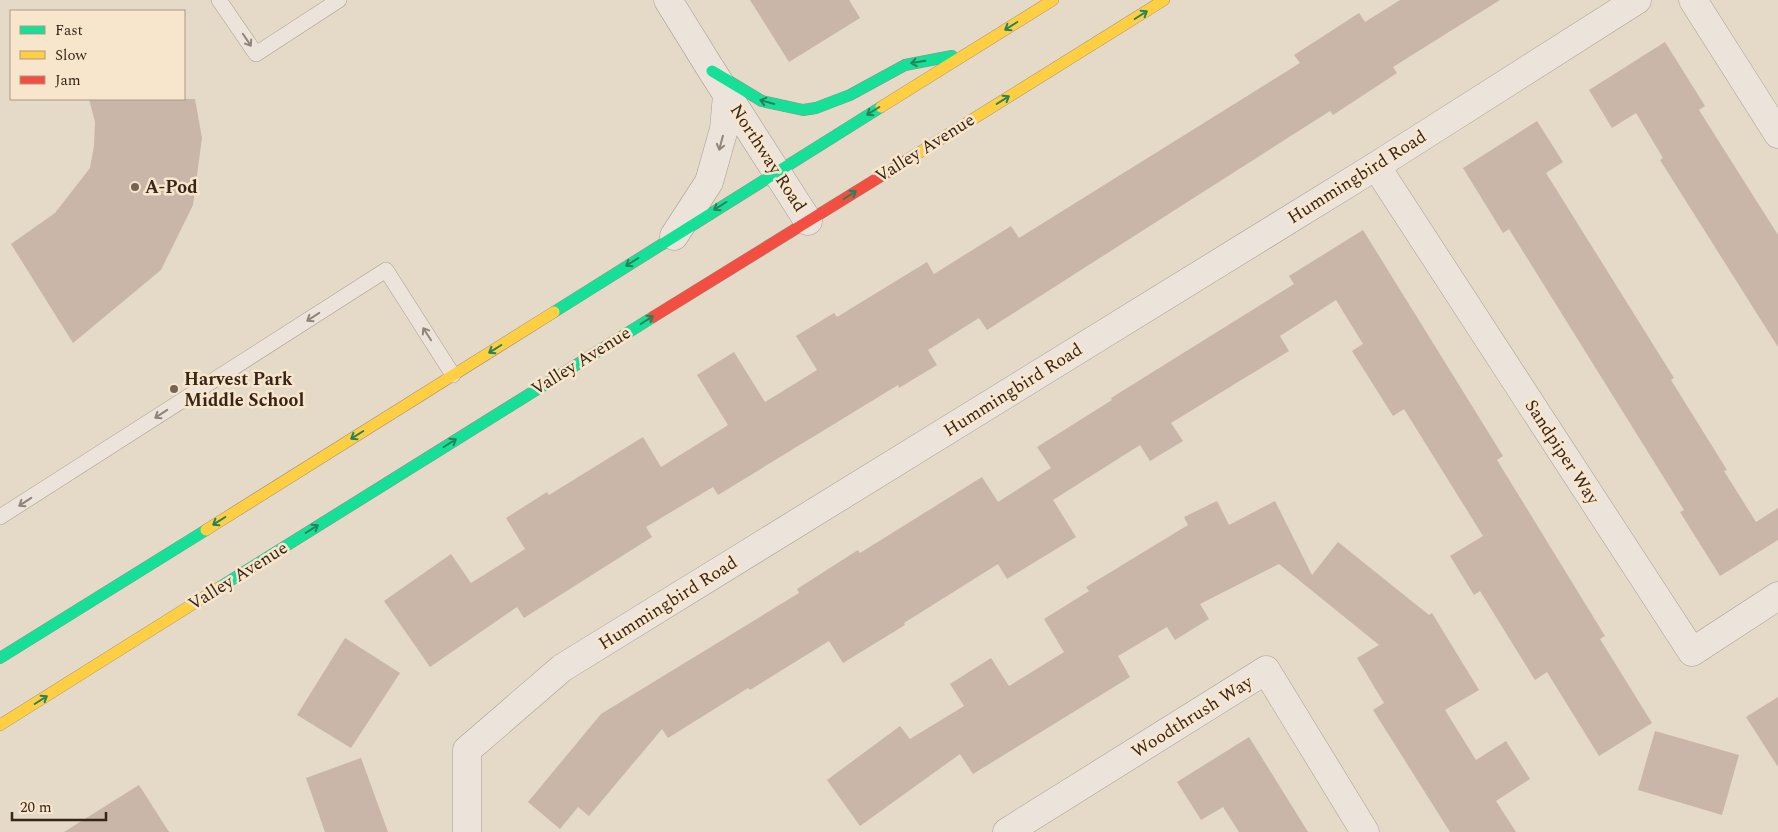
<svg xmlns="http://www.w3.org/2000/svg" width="1778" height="832" font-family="Spectral,serif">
  <rect width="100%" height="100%" fill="#e5d9c8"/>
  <!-- building -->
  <g fill="#c9b6a9">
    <path d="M750 0H849L860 18 789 62Z"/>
    <path d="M1400 0H1500L1393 67 1397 73 1333 115 1330 111 987 330 979 318 928 350 937 365 899 388 898 385 718 495 713 487 646 527 652 537 524 618 517 607 430 667 384 601 451 554 471 583 525 549 506 518 547 492 549 495 643 437 661 467 728 425 697 375 734 352 765 402 817 370 796 336 834 313 837 317 927 262 934 274 1011 226 1019 238 1300 63 1294 55 1359 13 1365 22Z"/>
    <path d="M1665 42 1705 106 1699 110 1778 235V347L1660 160 1663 158 1636 113 1612 128 1589 90Z"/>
    <path d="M89 99H195L202 138 193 205 161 270 73 343 11 244 55 213 90 168 94 146 95 122Z"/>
    <path d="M1537 121 1563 162 1546 173 1674 378 1671 380 1727 470 1724 471 1756 522 1778 508V540L1720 576 1680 512 1684 510 1509 229 1503 233 1463 168Z"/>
    <path d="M1363 230 1503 456 1497 460 1605 636 1600 639 1652 723 1599 756 1547 672 1535 680 1480 591 1474 595 1450 556 1483 536 1404 409 1393 416 1352 351 1363 344 1336 300 1280 336 1289 351 1171 423 1183 441 1150 461 1140 445 1053 500 1076 537 1007 579 998 564 904 623 905 625 843 663 829 641 750 690 748 688 668 738 662 729 589 816 578 807 560 829 528 802 601 714 799 593 797 589 858 550 860 553 982 477 998 502 1051 468 1037 447 1112 400 1111 398 1294 284 1289 276Z"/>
    <path d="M1217 501 1229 525 1275 501 1312 575 1338 542 1429 615 1432 613 1479 690 1445 710 1476 760 1506 741 1530 779 1496 801 1516 832H1450L1373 710 1384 703 1357 658 1379 645 1279 564 1200 604 1209 619 1175 640 1167 627 1118 656 1130 677 973 774 960 754 860 826 827 780 900 726 910 739 964 706 950 684 991 658 1009 686 1064 652 1044 619 1089 591 1086 587 1188 525 1184 517Z"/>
    <path d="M345 638 400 673 351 748 297 715Z"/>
    <path d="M1778 697V767L1746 717Z"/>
    <path d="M1655 731 1739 755 1722 815 1638 790Z"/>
    <path d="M1249 737 1308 832H1239L1223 807 1201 820 1177 782Z"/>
    <path d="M361 758 388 832H325L306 778Z"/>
    <path d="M139 785 169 832H64Z"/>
  </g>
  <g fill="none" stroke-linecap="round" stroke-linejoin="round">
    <!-- lane casing -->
    <g stroke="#a99e92" stroke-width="16">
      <g id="lane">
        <path d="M219 0 256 54 339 0"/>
        <path d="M0 517 386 270 453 375"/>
      </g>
    </g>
    <!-- street casing -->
    <g stroke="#a99e92" stroke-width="29">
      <g id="street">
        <path d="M668 0 712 71 808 221"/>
        <path d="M1693 0 1778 134"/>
        <path d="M1376 166 1692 652 1778 596"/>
        <path d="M674 236 709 182 724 129 727 95"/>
        <path d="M467 832V750L562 668 1376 166 1637 0"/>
        <path d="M1007 832 1266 670 1365 832"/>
      </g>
    </g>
    <!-- fast casing -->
    <g stroke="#998d82" stroke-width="12">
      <g id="fast">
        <path d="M712 71 762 101 803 110 816 108 850 95 905 65 952 56"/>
        <path d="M554 312 881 107"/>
        <path d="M220 587 653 317"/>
        <path d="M0 658 206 530"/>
      </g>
    </g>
    <!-- slow casing -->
    <g stroke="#998d82" stroke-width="12">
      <g id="slow">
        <path d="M881 107 1053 0"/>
        <path d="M912 157 1164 0"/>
        <path d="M206 530 554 312"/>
        <path d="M0 725 220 587"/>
      </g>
    </g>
    <!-- jam casing -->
    <g stroke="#998d82" stroke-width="12">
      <path id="jam" d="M653 317 912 157"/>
    </g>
    <!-- lane -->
    <use href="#lane" stroke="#ece4da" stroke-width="15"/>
    <!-- street -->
    <use href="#street" stroke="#ece4da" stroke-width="28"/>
    <!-- fast -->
    <use href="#fast" stroke="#16e098" stroke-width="11"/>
    <!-- slow -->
    <use href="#slow" stroke="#ffcf43" stroke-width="11"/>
    <!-- jam -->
    <use href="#jam" stroke="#f24e42" stroke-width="11"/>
  </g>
  <!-- one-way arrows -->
  <defs><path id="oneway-shaft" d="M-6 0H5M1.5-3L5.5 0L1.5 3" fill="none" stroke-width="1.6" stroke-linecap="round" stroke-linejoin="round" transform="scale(1.25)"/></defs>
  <g stroke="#268259">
    <use href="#oneway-shaft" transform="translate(1141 15) rotate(-32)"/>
    <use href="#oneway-shaft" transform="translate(1011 26) rotate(148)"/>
    <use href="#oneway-shaft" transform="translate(918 62) rotate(170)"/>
    <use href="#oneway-shaft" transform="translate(1003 100) rotate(-32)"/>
    <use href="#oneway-shaft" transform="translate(767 102) rotate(-164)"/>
    <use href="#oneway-shaft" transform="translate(873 111) rotate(148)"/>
    <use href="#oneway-shaft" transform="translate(850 195) rotate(-32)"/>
    <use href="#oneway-shaft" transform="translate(720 206) rotate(148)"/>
    <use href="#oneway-shaft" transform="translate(632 262) rotate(148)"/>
    <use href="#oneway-shaft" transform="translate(647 320) rotate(-32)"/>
    <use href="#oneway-shaft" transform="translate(495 349) rotate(148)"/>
    <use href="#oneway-shaft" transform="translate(357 435) rotate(148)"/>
    <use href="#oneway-shaft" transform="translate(450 443) rotate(-32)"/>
    <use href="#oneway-shaft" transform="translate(219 521) rotate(148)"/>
    <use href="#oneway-shaft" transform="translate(312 529) rotate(-32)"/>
    <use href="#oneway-shaft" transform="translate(41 700) rotate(-32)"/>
  </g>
  <g stroke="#92847a">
    <use href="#oneway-shaft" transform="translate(247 40) rotate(56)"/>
    <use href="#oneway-shaft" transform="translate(721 143) rotate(105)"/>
    <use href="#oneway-shaft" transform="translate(313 317) rotate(147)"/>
    <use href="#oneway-shaft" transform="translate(427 334) rotate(-123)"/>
    <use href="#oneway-shaft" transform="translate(161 414) rotate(147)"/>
    <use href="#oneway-shaft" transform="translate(25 502) rotate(147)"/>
  </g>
  <!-- markers -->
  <g fill="#746457" stroke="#f8e6cc" stroke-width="2">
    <circle cx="135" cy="187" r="5"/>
    <circle cx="174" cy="389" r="5"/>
  </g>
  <g text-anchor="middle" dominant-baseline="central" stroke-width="5" stroke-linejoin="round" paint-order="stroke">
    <!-- street labels -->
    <g font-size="18" fill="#37251a" stroke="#f8e6cc">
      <text transform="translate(925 148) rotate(-32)">Valley Avenue</text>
      <text transform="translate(768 158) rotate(57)">Northway Road</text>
      <text transform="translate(1357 177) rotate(-32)">Hummingbird Road</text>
      <text transform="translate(581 361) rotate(-32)">Valley Avenue</text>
      <text transform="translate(1013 390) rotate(-32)">Hummingbird Road</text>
      <text transform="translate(1562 452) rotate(57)">Sandpiper Way</text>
      <text transform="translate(238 576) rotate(-32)">Valley Avenue</text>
      <text transform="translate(668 603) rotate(-32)">Hummingbird Road</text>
      <text transform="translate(1192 717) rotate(-32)">Woodthrush Way</text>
    </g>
    <!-- poi labels -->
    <g font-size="18" font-weight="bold" fill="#37251a" stroke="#f8e6cc" text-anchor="start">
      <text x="145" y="187">A-Pod</text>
      <text x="184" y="379">Harvest Park<tspan x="184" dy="21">Middle School</tspan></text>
    </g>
  </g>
  <!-- legend -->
  <rect x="10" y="10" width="175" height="90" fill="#f8e6cc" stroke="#ab9985"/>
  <rect x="20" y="26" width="25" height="8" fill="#16e098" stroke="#ab9985"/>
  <text x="55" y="35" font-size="15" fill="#37251a">Fast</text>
  <rect x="20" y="51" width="25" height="8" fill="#ffcf43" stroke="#ab9985"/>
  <text x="55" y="60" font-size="15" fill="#37251a">Slow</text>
  <rect x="20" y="76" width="25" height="8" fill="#f24e42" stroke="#ab9985"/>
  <text x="55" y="85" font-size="15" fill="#37251a">Jam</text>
  <!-- scale -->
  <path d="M12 812v8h94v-8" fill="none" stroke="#37251a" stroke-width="2.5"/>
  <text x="20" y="812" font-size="15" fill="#37251a" stroke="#f8e6cc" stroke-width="4" paint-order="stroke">20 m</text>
</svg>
